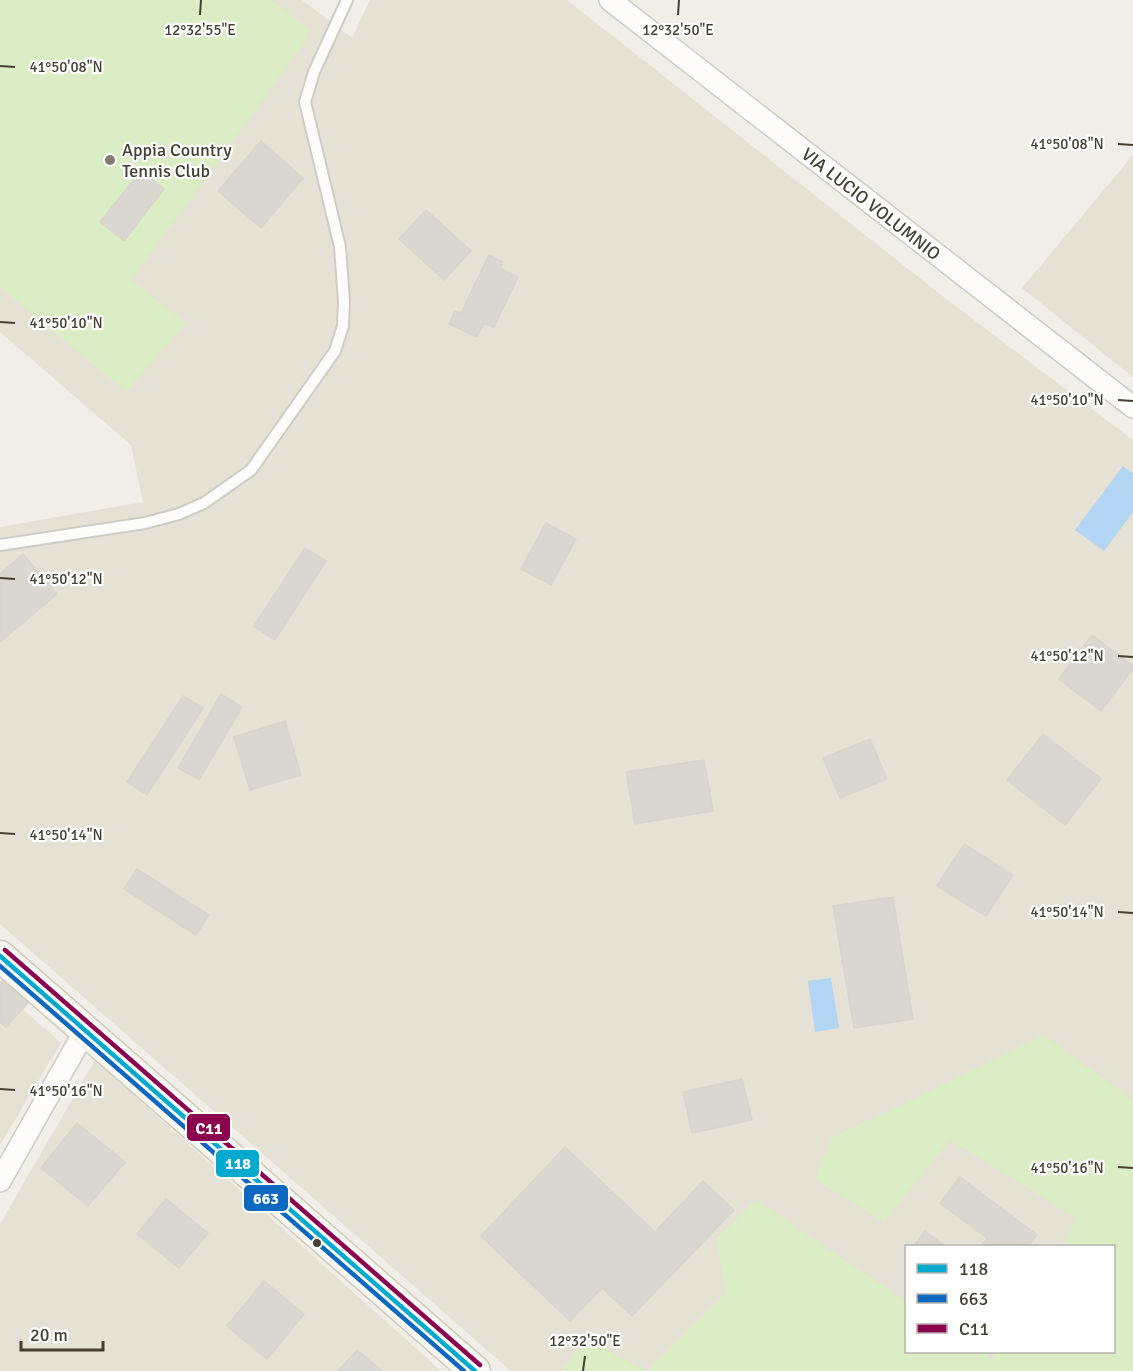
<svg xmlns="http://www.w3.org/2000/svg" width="1133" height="1371" font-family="Signika,sans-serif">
  <rect width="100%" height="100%" fill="#f0eee7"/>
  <!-- residential -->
  <g fill="#e5e1d4" fill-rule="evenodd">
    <path d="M0 0H302L352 38 370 0H567L945 298 1133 440V1371H511L0 924V527L143 502 131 445 0 332ZM906 1246H1114V1352H906Z"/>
    <path d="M1133 155V377L1022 288Z"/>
    <path d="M0 989 61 1043 0 1145Z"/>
    <path d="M95 1060 441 1371H0V1224Z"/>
  </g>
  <!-- green -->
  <g fill="#dbedc4">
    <path d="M0 0H271L308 28 307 39 131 280 186 323 126 392 0 287Z"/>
    <path d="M1043 1035 1133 1100V1371H561L586 1340 647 1371 726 1293 716 1239 756 1200 906 1301V1352H981L992 1359 996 1352H1114V1246H1061L1077 1219 950 1140 884 1222 814 1179 832 1138Z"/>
  </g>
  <!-- water -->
  <g fill="#b2d5f3">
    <path d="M1123 466 1133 474V512L1104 551 1075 530Z"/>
    <path d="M831 978 839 1028 815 1032 808 981Z"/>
  </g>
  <!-- building -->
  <g fill="#d9d7d0" stroke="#d8d5cd" stroke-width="1.5">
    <path d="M261 141 303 178 261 228 218 191Z"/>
    <path d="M141 171 164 189 124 241 100 222Z"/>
    <path d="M426 210 471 251 444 280 399 239Z"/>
    <path d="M489 255 503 262 500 268 518 277 494 327 484 323 477 337 449 324 455 311 461 313Z"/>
    <path d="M546 523 576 539 551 585 521 569Z"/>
    <path d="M305 548 326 561 275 640 254 626Z"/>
    <path d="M23 554 57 594 0 642V574Z"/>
    <path d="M1092 635 1133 666V669L1101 711 1059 679Z"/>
    <path d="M221 694 242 707 199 780 178 768Z"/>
    <path d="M183 696 203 708 147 795 127 782Z"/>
    <path d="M285 721 301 775 250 790 234 737Z"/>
    <path d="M1043 734 1101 779 1065 825 1007 780Z"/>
    <path d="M870 739 887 779 840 798 823 758Z"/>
    <path d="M704 760 713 811 635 824 626 772Z"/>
    <path d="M964 844 1013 875 986 916 937 886Z"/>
    <path d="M137 869 209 915 196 935 124 889Z"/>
    <path d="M893 897 913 1019 854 1028 833 906Z"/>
    <path d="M4 979 29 1002 6 1027 0 1022V983Z"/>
    <path d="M742 1079 752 1120 692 1133 683 1092Z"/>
    <path d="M77 1123 125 1162 88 1206 41 1168Z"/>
    <path d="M565 1147 655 1232 703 1181 734 1210 632 1316 602 1288 570 1321 481 1236Z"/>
    <path d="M960 1177 1037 1235 1028 1246H981L987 1238 940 1203Z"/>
    <path d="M166 1199 208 1233 179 1268 137 1234Z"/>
    <path d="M925 1231 945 1246H914Z"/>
    <path d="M264 1281 304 1314 267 1359 227 1326Z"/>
    <path d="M357 1350 382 1371H338Z"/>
  </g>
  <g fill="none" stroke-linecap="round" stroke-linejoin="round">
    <!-- lane casing -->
    <g stroke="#ceccc5" stroke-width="14">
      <path id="lane" d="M0 545 145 523 179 514 204 503 251 470 335 351 343 326 344 301 340 247 305 102 314 72 347 0"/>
    </g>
    <!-- street casing -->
    <g stroke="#ceccc5" stroke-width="24">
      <g id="street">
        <path d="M610 0 1133 407"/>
        <path d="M0 1181 85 1031"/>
      </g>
    </g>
    <!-- secondary casing -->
    <g stroke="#d0ccbd" stroke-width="33">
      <path id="secondary" d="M0 956 475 1371"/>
    </g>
    <!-- lane -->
    <use href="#lane" stroke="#fdfcfb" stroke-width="10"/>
    <!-- street -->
    <use href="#street" stroke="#fdfcfb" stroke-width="21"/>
    <!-- secondary -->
    <use href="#secondary" stroke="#f6f5ee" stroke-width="30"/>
    <!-- bus-1 casing -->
    <g stroke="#fff" stroke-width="9">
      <path id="bus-1" d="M0 956 475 1371"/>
    </g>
    <!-- bus-2 casing -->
    <g stroke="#fff" stroke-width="9">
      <path id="bus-2" d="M0 966 464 1371"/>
    </g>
    <!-- bus-3 casing -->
    <g stroke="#fff" stroke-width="9">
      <path id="bus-3" d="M5 950 480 1365"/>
    </g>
    <!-- bus-1 -->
    <use href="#bus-1" stroke="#00a9ce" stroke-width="4.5"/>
    <!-- bus-2 -->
    <use href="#bus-2" stroke="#0c69bf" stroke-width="4.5"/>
    <!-- bus-3 -->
    <use href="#bus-3" stroke="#8b004f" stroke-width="4.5"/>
  </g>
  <!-- ticks -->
  <path fill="none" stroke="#464033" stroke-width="2" d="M200 15 201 0M678 15 679 0M0 66 15 67M1118 144 1133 145M0 322 15 323M1118 400 1133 401M0 578 15 579M1118 656 1133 657M0 833 15 834M1118 912 1133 913M0 1089 15 1090M1118 1167 1133 1168M583 1371 585 1356"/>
  <!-- markers -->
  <circle fill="#827d72" stroke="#fff" stroke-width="2" cx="110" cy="160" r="6"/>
  <circle fill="#464033" stroke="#fff" stroke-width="2" cx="317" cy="1243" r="5"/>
  <g text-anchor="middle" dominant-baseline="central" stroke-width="4.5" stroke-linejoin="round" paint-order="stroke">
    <!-- poi labels -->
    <g font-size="18" fill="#464033" stroke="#fff" text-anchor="start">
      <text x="122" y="150">Appia Country<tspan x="122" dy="21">Tennis Club</tspan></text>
    </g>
    <!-- street labels -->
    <g font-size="18" fill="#464033" stroke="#fff">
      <text transform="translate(871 204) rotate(38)">VIA LUCIO VOLUMNIO</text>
    </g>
  </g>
  <g font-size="15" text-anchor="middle" fill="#464033" stroke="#fff" stroke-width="4.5" stroke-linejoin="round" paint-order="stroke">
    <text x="200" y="35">12°32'55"E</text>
    <text x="678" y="35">12°32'50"E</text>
    <text x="66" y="72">41°50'08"N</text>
    <text x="1067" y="149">41°50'08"N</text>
    <text x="66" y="328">41°50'10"N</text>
    <text x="1067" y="405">41°50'10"N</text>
    <text x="66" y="584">41°50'12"N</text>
    <text x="1067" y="661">41°50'12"N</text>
    <text x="66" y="840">41°50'14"N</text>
    <text x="1067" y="917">41°50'14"N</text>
    <text x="66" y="1096">41°50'16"N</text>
    <text x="1067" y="1173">41°50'16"N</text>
    <text x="585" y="1346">12°32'50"E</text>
  </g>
  <g stroke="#fff" stroke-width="2">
    <rect x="186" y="1113" width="45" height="29" rx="6" fill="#8b004f"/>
    <rect x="215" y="1149" width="45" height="29" rx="6" fill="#00a9ce"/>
    <rect x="243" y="1184" width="46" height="28" rx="6" fill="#0c69bf"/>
  </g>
  <g font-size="16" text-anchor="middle" font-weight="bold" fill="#fff">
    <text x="209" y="1134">C11</text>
    <text x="238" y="1169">118</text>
    <text x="266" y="1204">663</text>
  </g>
  <!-- legend -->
  <rect x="905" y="1245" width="210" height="108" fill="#ffffff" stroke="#b5b3ad" stroke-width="1.5"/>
  <rect x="917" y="1264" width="30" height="9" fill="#00a9ce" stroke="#b5b3ad" stroke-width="1.5"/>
  <text x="959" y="1275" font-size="18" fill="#464033">118</text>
  <rect x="917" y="1294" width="30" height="9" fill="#0c69bf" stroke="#b5b3ad" stroke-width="1.5"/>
  <text x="959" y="1305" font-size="18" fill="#464033">663</text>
  <rect x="917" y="1324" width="30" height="9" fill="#8b004f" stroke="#b5b3ad" stroke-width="1.5"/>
  <text x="959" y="1335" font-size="18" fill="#464033">C11</text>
  <!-- scale -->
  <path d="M21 1341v9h82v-9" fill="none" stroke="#464033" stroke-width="3"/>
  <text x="30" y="1341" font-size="18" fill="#464033" stroke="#ffffff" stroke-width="4.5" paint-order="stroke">20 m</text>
</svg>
